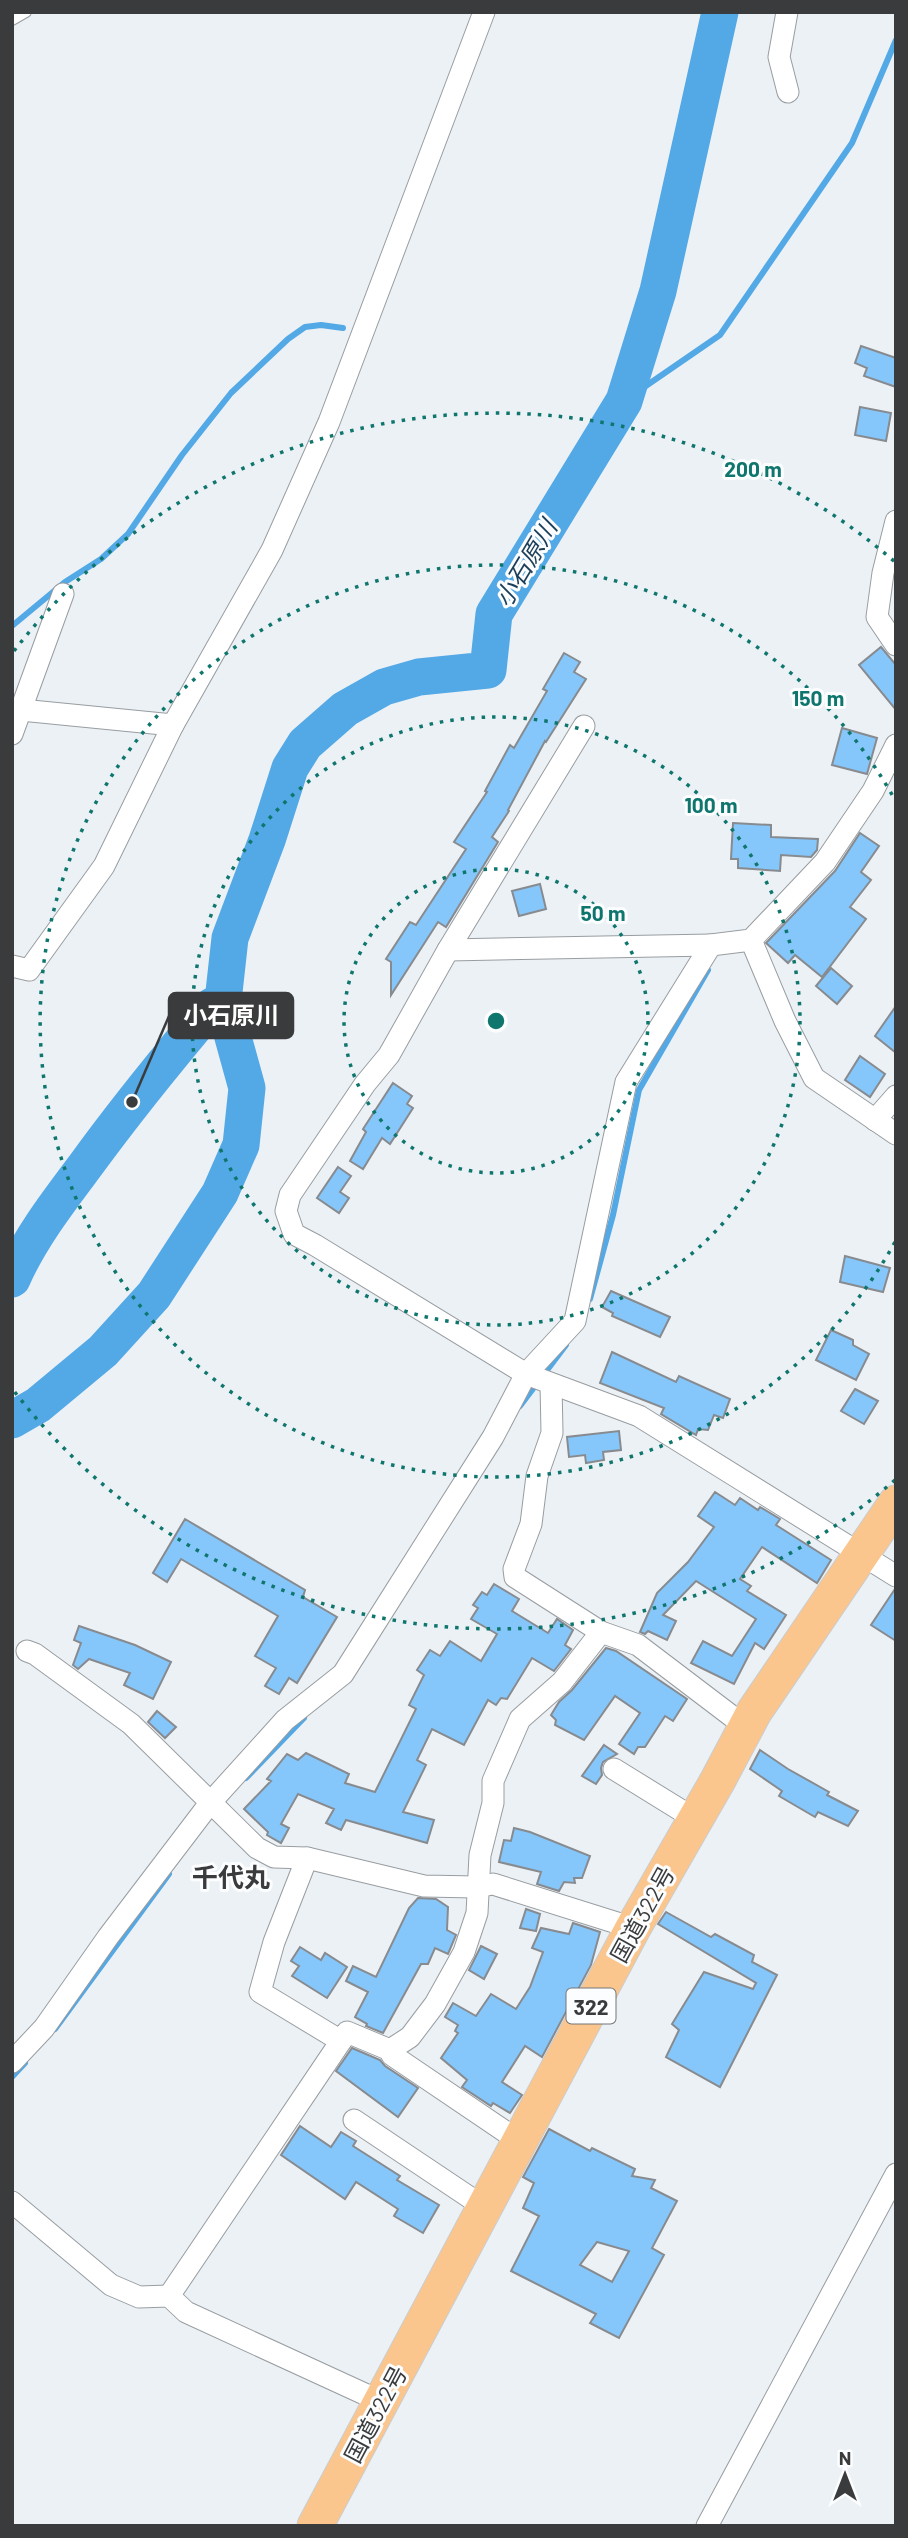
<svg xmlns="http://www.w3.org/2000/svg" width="908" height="2538" font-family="Barlow,'Noto Sans JP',sans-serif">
  <rect width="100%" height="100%" fill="#ecf1f5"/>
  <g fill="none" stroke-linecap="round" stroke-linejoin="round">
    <!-- stream -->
    <g stroke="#53a8e6" stroke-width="6">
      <path d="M624 401 720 335 852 143 896 40"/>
      <path d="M12 626 65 582 101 559 128 534 182 455 231 393 288 339 305 327 321 325 343 328"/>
      <path d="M590 1299 613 1215 639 1090 708 970"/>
      <path d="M520 1406 566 1345"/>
      <path d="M246 1778 304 1718"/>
      <path d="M55 2029 169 1874"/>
      <path d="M12 2077 25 2063"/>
    </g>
    <!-- river -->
    <g stroke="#53a8e6" stroke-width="37">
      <path d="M12 1279C30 1238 58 1202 85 1166 125 1111 168 1058 212 1006L223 1001"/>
      <path d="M12 1420 38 1405 103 1351 154 1295 220 1193 241 1145 247 1088 223 1001 230 938 267 840 290 768 305 744 345 709 384 687 419 677 488 670 494 614 624 401 658 291 720 12"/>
    </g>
  </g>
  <!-- building -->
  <g fill="#86c7fb" stroke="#878b8f" stroke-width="2" fill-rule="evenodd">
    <path d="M861 346 896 358V387L864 376 867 368 855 363Z"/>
    <path d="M860 407 891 413 886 441 855 435Z"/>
    <path d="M881 647 896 665V710L859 665Z"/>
    <path d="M564 653 580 662 574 672 586 679 546 742 545 741 508 810 509 811 492 837 498 842 446 927 438 922 391 995V962L386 959 410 922 416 925 466 849 454 842 487 792 485 791 510 745 514 748 547 691 543 689Z"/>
    <path d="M842 728 877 738 867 774 832 765Z"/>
    <path d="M733 823 771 825V837L818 839 817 850 811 857 781 855 780 871 738 868V859H731Z"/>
    <path d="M860 833 879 846 861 872 871 880 850 907 866 919 822 977 795 955 788 963 766 943 835 871Z"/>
    <path d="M540 884 546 909 519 916 512 891Z"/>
    <path d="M831 968 852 986 837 1004 816 986Z"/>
    <path d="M896 1006V1053L875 1036Z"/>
    <path d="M860 1056 885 1074 870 1097 845 1080Z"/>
    <path d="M393 1083 412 1096 407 1104 413 1108 390 1144 382 1138 363 1169 350 1161 366 1132 363 1129Z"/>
    <path d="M338 1167 351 1176 340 1192 349 1198 339 1213 317 1198Z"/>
    <path d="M845 1256 890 1268 883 1292 840 1282Z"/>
    <path d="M611 1291 670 1317 660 1337 612 1316 613 1313 602 1307Z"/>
    <path d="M831 1330 853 1340V1345L869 1354 856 1380 816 1360Z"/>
    <path d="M612 1352 676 1382 679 1376 730 1399 723 1418 714 1415 708 1430 698 1429 696 1435 661 1414 664 1408 600 1383Z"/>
    <path d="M855 1389 878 1401 864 1424 841 1411Z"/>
    <path d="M619 1431 621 1450 603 1452 604 1460 586 1463 585 1455 569 1457 567 1437Z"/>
    <path d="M715 1492 735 1505 740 1498 758 1510 760 1507 780 1519 776 1525 831 1560 817 1583 762 1547 740 1579 751 1586 747 1591 786 1615 764 1649 755 1643 734 1684 691 1663 703 1641 732 1656 756 1619 696 1581 663 1615 676 1621 667 1640 648 1631 645 1634 640 1632 657 1593 688 1562 714 1527 698 1516Z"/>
    <path d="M185 1519 305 1590 303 1597 337 1617 297 1683 289 1678 279 1694 265 1686 276 1668 255 1656 278 1616 181 1559 167 1582 153 1573Z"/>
    <path d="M494 1584 519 1599 512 1611 548 1633 557 1619 573 1630 565 1645 571 1649 554 1671 532 1658 507 1699 501 1698 496 1705 488 1700 464 1745 432 1729 417 1760 426 1765 403 1812 434 1820 427 1843 346 1820 341 1830 326 1823 334 1809 298 1794 281 1824 289 1828 281 1843 267 1835 268 1832 244 1809 271 1781 267 1779 287 1754 298 1760 306 1753 349 1774 345 1783 375 1792 416 1709 409 1705 424 1675 417 1670 430 1650 440 1656 450 1641 481 1661 497 1634 471 1619 478 1608 473 1605 482 1592 487 1595Z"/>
    <path d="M895 1589H896V1641L871 1625Z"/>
    <path d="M79 1626 135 1645 171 1662 153 1699 124 1685 130 1673 89 1659 78 1669 73 1665 81 1643 74 1640Z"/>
    <path d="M606 1648 616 1651 687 1699 673 1721 665 1716 645 1747H638L634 1754 619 1744 640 1713 615 1696 584 1740 555 1725 556 1720 551 1715 559 1702 572 1690Z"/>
    <path d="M157 1711 176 1727 165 1738 148 1722Z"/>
    <path d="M604 1745 617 1754 603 1762 601 1768 602 1775 596 1784 582 1776Z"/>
    <path d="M760 1750 788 1769 829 1792 827 1795 858 1811 848 1826 818 1812 815 1817 779 1796 782 1791 750 1769Z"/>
    <path d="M514 1828 530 1832 590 1856 582 1878H574L575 1883 564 1882 559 1891 537 1884 541 1872 499 1862 504 1840 511 1841Z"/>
    <path d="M418 1898 436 1899 448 1907 447 1930 456 1935 448 1954 435 1948 428 1964H421L383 2033 366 2026 367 2024 355 2017 368 1992 346 1981 353 1966 376 1977 409 1908Z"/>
    <path d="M526 1909 540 1914 536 1931 520 1928Z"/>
    <path d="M666 1912 711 1937 715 1934 754 1955 752 1962 777 1975 720 2087 666 2057 679 2030 672 2024 704 1972 753 1989 756 1983 658 1924Z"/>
    <path d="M573 1923 600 1932 591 1965 542 2057 525 2046 502 2082 522 2095 510 2113 493 2103 491 2106 462 2087 467 2080 441 2058 458 2033 455 2031 458 2025 445 2017 453 2003 476 2016 491 1994 516 2009 530 1987 543 1952 532 1948 541 1928 569 1934Z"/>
    <path d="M481 1946 497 1954 484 1979 469 1970Z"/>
    <path d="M300 1947 321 1960 325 1953 347 1967 327 1998 292 1976 299 1966 291 1961Z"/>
    <path d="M352 2048 380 2060 385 2066 418 2088 398 2117 336 2071Z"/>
    <path d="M300 2126 331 2147 341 2132 356 2141 353 2146 400 2176 397 2180 439 2205 423 2233 394 2216 398 2209 356 2182 345 2199 281 2155Z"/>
    <path d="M549 2129 590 2151 592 2148 635 2169 632 2176 655 2180 651 2188 677 2201 652 2248 664 2255 619 2338 590 2323 596 2314 511 2271 539 2216 523 2208 534 2183 523 2177ZM597 2242 629 2251 612 2282 580 2265Z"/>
  </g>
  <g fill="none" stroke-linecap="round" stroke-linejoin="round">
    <!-- service casing -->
    <g stroke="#989da1" stroke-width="12">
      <path id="service" d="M12 20 26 12"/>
    </g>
    <!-- minor casing -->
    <g stroke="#989da1" stroke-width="23">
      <g id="minor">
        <path d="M787 12 779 57 788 92"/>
        <path d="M896 521 883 573 877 617 896 645"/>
        <path d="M21 710 173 725 272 550 329 422 484 12"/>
        <path d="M584 726 448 950 389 1055 365 1084 290 1195 286 1211 294 1234 315 1245 526 1374 639 1416 896 1576"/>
        <path d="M12 734 63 594"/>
        <path d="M751 940 785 1021 814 1078 896 1134"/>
        <path d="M448 950 711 945"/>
        <path d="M12 966 29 970 104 866 173 725"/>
        <path d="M875 1120 896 1096"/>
        <path d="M551 1384 552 1433 537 1476 531 1524 514 1569 515 1577 601 1632 638 1645 746 1727"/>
        <path d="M27 1651 35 1654 131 1724 257 1848 274 1857 307 1858 424 1886 476 1887 493 1884 633 1928"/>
        <path d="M614 1769 695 1819"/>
        <path d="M341 2041 347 2032 390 2050 410 2037 435 2004 464 1952 477 1913 480 1855 493 1803V1781L520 1719 562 1682 601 1632"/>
        <path d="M390 2050 392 2055 519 2141"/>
        <path d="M12 2062 44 2028 108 1937 210 1803 285 1720 343 1674 493 1437 526 1374 575 1321 626 1082 711 945 751 940 825 862 873 791 896 745"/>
        <path d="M354 2120 484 2207"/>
        <path d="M12 2202 111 2285 139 2297 169 2296 186 2312 382 2402"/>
        <path d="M169 2296 341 2041 260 1992 274 1942 307 1858"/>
        <path d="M707 2526 896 2174"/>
      </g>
    </g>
    <!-- trunk casing -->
    <g stroke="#ccc" stroke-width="37">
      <path id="trunk" d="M315 2526 633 1928 718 1780 754 1712 896 1503"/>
    </g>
    <!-- service -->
    <use href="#service" stroke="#fff" stroke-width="10"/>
    <!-- minor -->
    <use href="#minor" stroke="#fff" stroke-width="21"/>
    <!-- trunk -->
    <use href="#trunk" stroke="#fac68e" stroke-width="35"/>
  </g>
  <!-- distance rings -->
  <g fill="none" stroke="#0f766e" stroke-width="3.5" stroke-dasharray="3.5 7">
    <circle cx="496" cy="1021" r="152"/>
    <circle cx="496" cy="1021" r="304"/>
    <path d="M895 1242A456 456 0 1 1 895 800"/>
    <path d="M895 1480A608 608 0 0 1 14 1391M14 651A608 608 0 0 1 895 562"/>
  </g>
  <g text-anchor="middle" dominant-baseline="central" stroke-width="6" stroke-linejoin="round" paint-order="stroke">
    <!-- shield labels -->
    <rect fill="#fcfdfe" stroke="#747576" stroke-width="2" x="566.5" y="1988.5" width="49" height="35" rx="5"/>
    <g font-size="21" font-weight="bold" fill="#393b3c">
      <text x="591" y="2006">322</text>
    </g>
    <!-- street labels -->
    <g font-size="23" fill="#393b3c" stroke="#fcfdfe">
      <text transform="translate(642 1914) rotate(-61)">国道322号</text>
      <text transform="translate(375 2414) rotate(-62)">国道322号</text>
    </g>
    <!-- water labels -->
    <g font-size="24" font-style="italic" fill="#1c3f59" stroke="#fcfdfe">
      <text transform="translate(525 563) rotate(-59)">小石原川</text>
    </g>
    <!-- quarter labels -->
    <g font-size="26" font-weight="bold" fill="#393b3c" stroke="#fcfdfe">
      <text x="231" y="1876">千代丸</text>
    </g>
  </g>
  <circle cx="496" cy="1021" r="10" fill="#0f766e" stroke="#fcfdfe" stroke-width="3.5"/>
  <g font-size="21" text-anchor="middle" font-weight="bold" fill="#0f766e" stroke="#fcfdfe" stroke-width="6" stroke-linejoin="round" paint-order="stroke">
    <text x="753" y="477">200 m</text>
    <text x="818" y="706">150 m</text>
    <text x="711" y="813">100 m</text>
    <text x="603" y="921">50 m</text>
  </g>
  <!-- callouts -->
  <path fill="none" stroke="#393b3c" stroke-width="2.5" d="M132 1102L169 1016"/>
  <circle fill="#393b3c" stroke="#fcfdfe" stroke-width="2.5" cx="132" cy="1102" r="7"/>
  <rect fill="#393b3c" stroke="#393b3c" stroke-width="2.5" x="169" y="993" width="124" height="45" rx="7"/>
  <g font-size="24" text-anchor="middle" font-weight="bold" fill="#fff">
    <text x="231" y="1024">小石原川</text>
  </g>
  <!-- border -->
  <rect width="908" height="2538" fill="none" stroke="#393b3c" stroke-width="28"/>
  <!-- north arrow -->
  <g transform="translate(845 2475)" stroke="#fcfdfe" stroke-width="5" paint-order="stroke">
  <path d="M0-5L12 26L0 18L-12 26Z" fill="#393b3c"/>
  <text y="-10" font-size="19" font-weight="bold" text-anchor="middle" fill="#393b3c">N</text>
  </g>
</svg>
